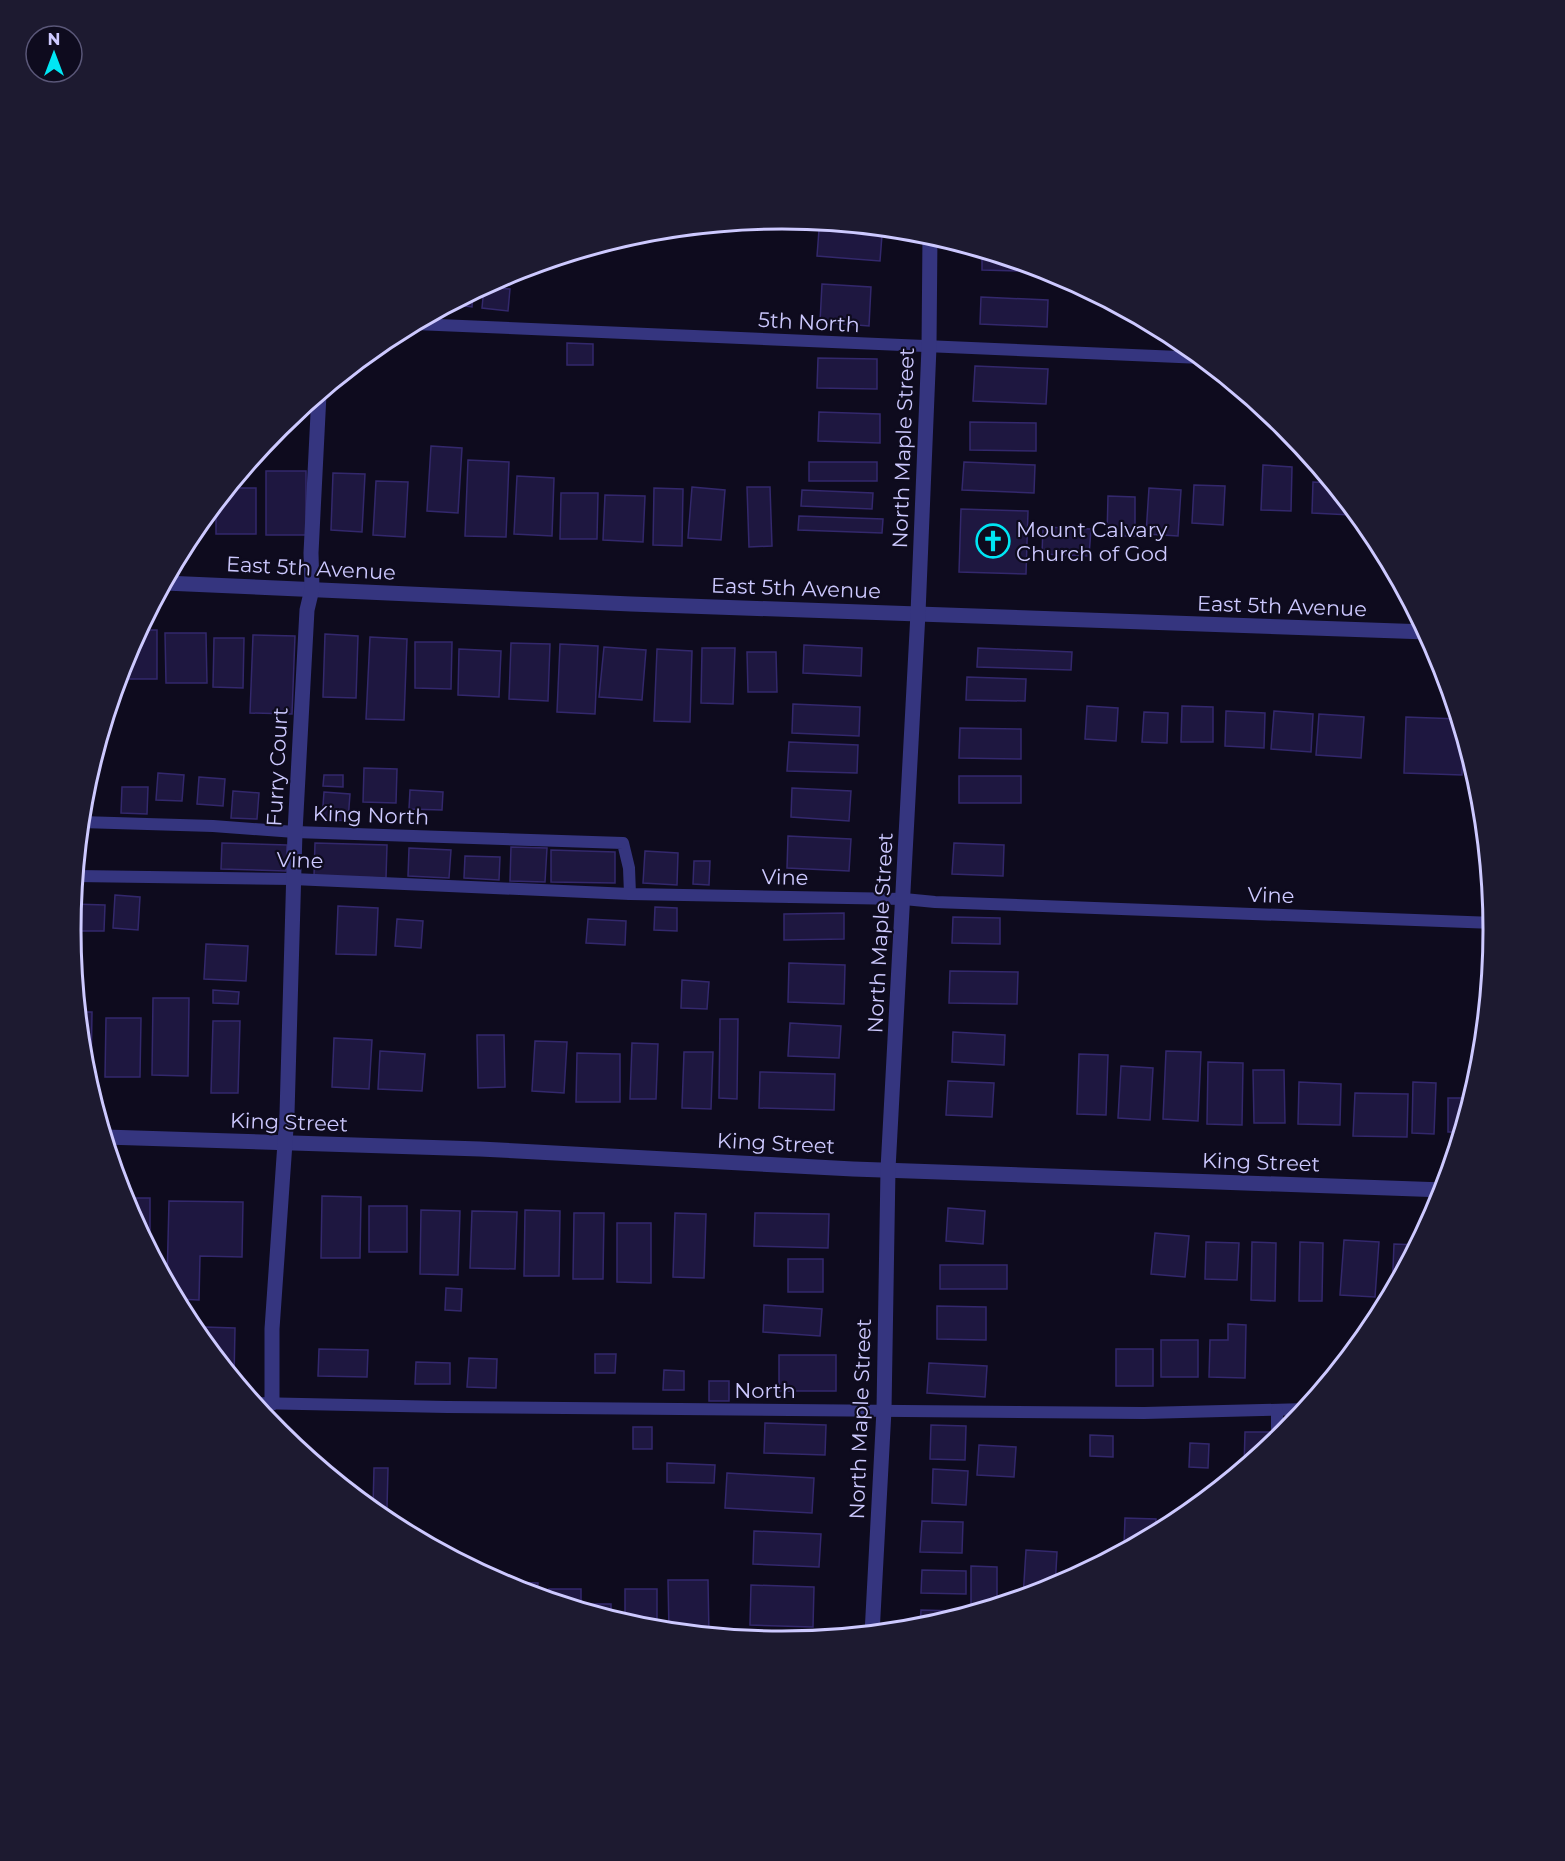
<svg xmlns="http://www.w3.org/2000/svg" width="1565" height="1861" font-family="Montserrat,sans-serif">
  <rect width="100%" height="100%" fill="#0e0b1e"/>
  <!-- building -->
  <g fill="#1e1740" stroke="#33286c" stroke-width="1.5">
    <path d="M819 230 882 235 880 261 817 256Z"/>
    <path d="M982 251 1023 263V271L982 270Z"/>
    <path d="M822 284 871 287 869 326 820 322Z"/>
    <path d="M484 287 510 289 508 311 482 308Z"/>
    <path d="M473 292 472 307 451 304Z"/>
    <path d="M981 297 1048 300 1047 327 980 324Z"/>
    <path d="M567 343 593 344V365H567Z"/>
    <path d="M818 358 877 359V389L817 388Z"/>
    <path d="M975 366 1048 369 1046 404 973 401Z"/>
    <path d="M819 412 880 414V443L818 441Z"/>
    <path d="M970 422 1036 423V451L970 450Z"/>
    <path d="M431 446 462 448 458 513 427 511Z"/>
    <path d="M468 460 509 462 506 537 465 536Z"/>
    <rect x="809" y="462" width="68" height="19"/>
    <path d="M964 462 1035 465 1034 493 962 490Z"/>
    <path d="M1263 465 1292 467 1291 511 1261 510Z"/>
    <rect x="266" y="471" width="40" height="64"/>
    <path d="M333 473 365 474 362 532 331 530Z"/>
    <path d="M517 476 554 478 552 536 514 534Z"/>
    <path d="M376 481 408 482 405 537 373 535Z"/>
    <path d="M1313 482 1332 483 1351 507V515L1312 513Z"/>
    <path d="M1194 485 1225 486 1223 525 1192 523Z"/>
    <path d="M692 487 725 490 721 540 688 538Z"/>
    <path d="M747 487H770L772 546 749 547Z"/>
    <path d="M229 488H256V534H216V504Z"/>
    <path d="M654 488 683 489 682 546 653 545Z"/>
    <path d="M1149 488 1181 490 1178 536 1146 534Z"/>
    <path d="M802 490 873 493 872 509 801 506Z"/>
    <path d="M561 493H598L597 539H560Z"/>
    <path d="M605 495 645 496 643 542 603 540Z"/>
    <path d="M1108 496 1135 497V536H1107Z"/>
    <path d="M961 509 1028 511 1026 574 959 572Z"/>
    <path d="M799 516 883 519 882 533 798 530Z"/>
    <path d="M204 519V528L196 529Z"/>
    <path d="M1043 527 1091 529 1089 556 1042 554Z"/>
    <path d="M140 630H157V679H118L125 658Z"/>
    <path d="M165 633H206L207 683H166Z"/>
    <path d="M325 634 358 636 356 698 323 697Z"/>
    <path d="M253 635 295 636 292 714 250 713Z"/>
    <path d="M370 637 407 639 404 720 366 719Z"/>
    <path d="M214 638H244L243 688 213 687Z"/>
    <path d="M415 642H452L451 689 415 688Z"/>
    <path d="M511 643 550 644 548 701 509 699Z"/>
    <path d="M560 644 598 646 595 714 557 712Z"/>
    <path d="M804 645 862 648 861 676 803 673Z"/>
    <path d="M604 647 646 650 642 700 599 697Z"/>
    <path d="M702 648H735L733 704 701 703Z"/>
    <path d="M978 648 1072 652 1071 670 977 667Z"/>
    <path d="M459 649 501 651 499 697 458 695Z"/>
    <path d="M657 649 692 651 690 722 654 721Z"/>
    <path d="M747 652H776L777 692H748Z"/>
    <path d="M967 677 1026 679 1025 701 966 700Z"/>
    <path d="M793 704 860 707 859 736 792 733Z"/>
    <path d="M1087 706 1118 708 1116 741 1085 739Z"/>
    <path d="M1182 706 1213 707V742H1181Z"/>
    <path d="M1226 711 1265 713 1264 748 1225 746Z"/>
    <path d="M1274 711 1313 714 1311 752 1271 749Z"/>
    <path d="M1144 712 1168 713 1167 743 1142 742Z"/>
    <path d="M1319 714 1364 717 1361 758 1316 755Z"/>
    <path d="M1406 717 1459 719 1463 733 1462 775 1404 773Z"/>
    <path d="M960 728 1021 729V759L959 758Z"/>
    <path d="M789 742 858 745 857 773 787 771Z"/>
    <path d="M364 768 397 769 396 803 363 802Z"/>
    <path d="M91 771 90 798H84V791Z"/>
    <path d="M158 773 184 775 182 801 156 800Z"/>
    <path d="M324 775H343V787L323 786Z"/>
    <rect x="959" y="776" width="62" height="27"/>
    <path d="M199 777 225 779 223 806 197 804Z"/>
    <path d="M122 787H148L147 814 121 813Z"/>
    <path d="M792 788 851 791 849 821 791 817Z"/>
    <path d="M410 790 443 792 442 810 409 809Z"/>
    <path d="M233 791 259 793 257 819 231 818Z"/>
    <path d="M324 792 350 794 348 821 322 819Z"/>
    <path d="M788 836 851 839 849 871 787 868Z"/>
    <path d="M222 843 287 845 286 871 221 869Z"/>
    <path d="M315 843 387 845 386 878 314 876Z"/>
    <path d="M954 843 1004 845 1003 876 952 874Z"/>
    <path d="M511 847 547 848 545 882 510 881Z"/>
    <path d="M409 848 451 850 449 878 408 876Z"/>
    <path d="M551 850 615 852V883L551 882Z"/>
    <path d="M645 851 678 853 677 885 643 883Z"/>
    <path d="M465 856 500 857 499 880 464 878Z"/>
    <path d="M694 861H710L709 885 693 884Z"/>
    <path d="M115 895 140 897 138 930 113 928Z"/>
    <path d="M73 904 105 905 104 931H71Z"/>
    <path d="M338 906 378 908 376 955 336 954Z"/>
    <path d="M655 907 677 908V931L654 930Z"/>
    <path d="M844 913V939L784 940V914Z"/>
    <path d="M953 917 1000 918V944L952 943Z"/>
    <path d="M397 919 423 921 421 948 395 946Z"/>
    <path d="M588 919 626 921 625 945 586 943Z"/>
    <path d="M206 944 248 946 246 981 204 979Z"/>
    <path d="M789 963 845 965 844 1004 788 1002Z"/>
    <path d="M950 971 1018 972 1017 1004 949 1003Z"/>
    <path d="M682 980 709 982 707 1009 681 1008Z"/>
    <path d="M213 990 239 992 238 1004 213 1003Z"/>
    <path d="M153 998H189L188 1076 152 1075Z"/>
    <path d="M79 1012H92L91 1076H86L84 1069Z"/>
    <path d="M106 1018H141L140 1077H105Z"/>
    <path d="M720 1019H738L737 1099 719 1098Z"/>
    <path d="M213 1021H240L238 1093H211Z"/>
    <path d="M790 1023 841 1026 839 1058 788 1056Z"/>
    <path d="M953 1032 1005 1035 1004 1065 952 1062Z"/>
    <path d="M477 1035H504L505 1087 478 1088Z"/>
    <path d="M334 1038 372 1040 369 1089 332 1087Z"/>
    <path d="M535 1041 567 1042 564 1093 532 1091Z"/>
    <path d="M632 1043 658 1044 656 1099H630Z"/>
    <path d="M380 1051 425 1054 422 1091 378 1089Z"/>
    <path d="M1166 1051 1201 1052 1198 1121 1163 1119Z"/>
    <path d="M684 1052H713L711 1109 682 1108Z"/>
    <path d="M577 1053 620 1054V1102H576Z"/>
    <path d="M1079 1054 1108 1055 1106 1115 1077 1114Z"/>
    <path d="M1208 1062 1243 1063 1242 1125 1207 1124Z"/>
    <path d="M1121 1066 1153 1068 1150 1120 1118 1118Z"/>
    <path d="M1253 1070H1284L1285 1123H1254Z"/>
    <path d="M760 1072 835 1074 834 1110 759 1108Z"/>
    <path d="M948 1081 994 1083 992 1117 946 1115Z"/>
    <path d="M1299 1082 1341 1084 1340 1125 1298 1124Z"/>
    <path d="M1413 1082 1436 1083 1434 1134 1412 1133Z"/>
    <path d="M1355 1093 1408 1094 1407 1137 1353 1136Z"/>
    <path d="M1448 1098H1472L1462 1132H1448Z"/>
    <path d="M322 1196 361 1197 360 1258H321Z"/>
    <path d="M123 1198H150V1250L125 1203Z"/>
    <path d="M169 1201 243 1202 242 1257 200 1256 199 1300 176 1299 167 1282Z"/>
    <rect x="369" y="1206" width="38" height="46"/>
    <path d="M948 1208 985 1211 983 1244 946 1241Z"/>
    <path d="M421 1210 460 1211 458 1275 420 1274Z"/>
    <path d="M525 1210 560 1211 559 1276H524Z"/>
    <path d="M472 1211 517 1212 515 1269 470 1268Z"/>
    <path d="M574 1213H604L603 1279H573Z"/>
    <path d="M675 1213 706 1214 704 1278 673 1277Z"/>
    <path d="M755 1213 829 1214 828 1248 754 1246Z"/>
    <path d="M617 1223H651V1283L617 1282Z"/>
    <path d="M1155 1233 1189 1236 1185 1277 1151 1274Z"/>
    <path d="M1344 1240 1379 1242 1375 1297 1340 1295Z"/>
    <path d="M1206 1242 1239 1243 1237 1280 1205 1279Z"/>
    <path d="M1252 1242 1276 1243 1275 1301 1251 1300Z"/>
    <path d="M1300 1242 1323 1243 1322 1301H1299Z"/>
    <path d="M1394 1244 1418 1245 1392 1293Z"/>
    <rect x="788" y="1259" width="35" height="33"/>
    <rect x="940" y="1265" width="67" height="24"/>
    <path d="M446 1288 462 1289 461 1311 445 1310Z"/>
    <path d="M764 1305 822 1309 820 1336 763 1332Z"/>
    <path d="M937 1306 986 1307V1340L937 1339Z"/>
    <path d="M1228 1324 1246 1325 1245 1378 1209 1377 1210 1340H1228Z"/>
    <path d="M205 1327 235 1328 234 1379 204 1343Z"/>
    <rect x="1161" y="1340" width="37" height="37"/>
    <path d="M319 1349 368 1350 367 1377 318 1376Z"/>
    <rect x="1116" y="1349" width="37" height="37"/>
    <path d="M595 1354H616L615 1373H595Z"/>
    <rect x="779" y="1355" width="57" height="36"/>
    <path d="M469 1358 497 1359 496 1388 467 1387Z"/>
    <path d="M416 1362 450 1363V1384H415Z"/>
    <path d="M929 1363 987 1366 985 1397 927 1393Z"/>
    <path d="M664 1370 684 1371V1390H663Z"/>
    <rect x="709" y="1381" width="20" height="20"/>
    <path d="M765 1423 826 1425 825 1455 764 1453Z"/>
    <path d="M931 1425 966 1426 965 1460 930 1459Z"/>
    <rect x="633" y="1427" width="19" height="22"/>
    <path d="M1245 1432H1270V1447L1244 1468Z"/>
    <path d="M1090 1435 1113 1436V1457L1090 1456Z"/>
    <path d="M1190 1443 1209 1444 1208 1468 1189 1467Z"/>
    <path d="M979 1445 1016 1447 1014 1477 977 1475Z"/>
    <path d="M667 1463 715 1465 714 1483 667 1482Z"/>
    <path d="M374 1468H388L387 1508 373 1507Z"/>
    <path d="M933 1469 968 1471 966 1505 932 1503Z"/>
    <path d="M727 1473 814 1478 812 1513 725 1508Z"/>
    <path d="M1125 1518 1156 1519 1155 1535 1135 1545H1124Z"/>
    <path d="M922 1521 963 1522 962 1553 920 1552Z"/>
    <path d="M754 1531 821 1534 819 1567 753 1564Z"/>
    <path d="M1026 1550 1057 1552 1055 1588 1023 1598Z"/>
    <path d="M971 1566 997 1567V1606L971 1614Z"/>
    <path d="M922 1570 966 1571V1594L921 1593Z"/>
    <path d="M1064 1572 1084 1573 1064 1584Z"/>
    <path d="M668 1580H708L709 1635 669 1631Z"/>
    <path d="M502 1582 538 1583 537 1597 510 1588 502 1584Z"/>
    <path d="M751 1585 814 1587 813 1627 750 1625Z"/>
    <path d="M549 1589H581V1610L549 1600Z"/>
    <path d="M625 1589H657V1630L643 1629 625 1623Z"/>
    <path d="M589 1604H611V1619L589 1612Z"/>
    <path d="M921 1610 958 1611V1618L920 1629Z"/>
  </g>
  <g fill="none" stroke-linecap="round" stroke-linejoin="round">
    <!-- service -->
    <g stroke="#35357f" stroke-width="12">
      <path d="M415 324 1202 358"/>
      <path d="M81 822 213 826 295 832 623 843 629 868 630 894"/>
      <path d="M76 876 293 879 630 894 904 899 935 902 1494 923"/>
      <path d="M253 1403 447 1407 1144 1413 1306 1409"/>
      <path d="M1277 1410V1442"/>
    </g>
    <!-- minor -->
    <g stroke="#35357f" stroke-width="15">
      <path d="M165 583 631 604 1427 632"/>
      <path d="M105 1137 480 1149 853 1169 1444 1190"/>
      <path d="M272 1403V1329L287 1114 295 832 307 610 312 589 311 553 319 394"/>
    </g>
    <!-- tertiary -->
    <path stroke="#35357f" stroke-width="15" d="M872 1634 884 1410 888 1169 918 613 929 347 930 235"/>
  </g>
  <!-- icons -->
  <defs>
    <g id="church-ring" transform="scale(1.725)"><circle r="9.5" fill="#0e0b1e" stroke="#00e6f4" stroke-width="1.5"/><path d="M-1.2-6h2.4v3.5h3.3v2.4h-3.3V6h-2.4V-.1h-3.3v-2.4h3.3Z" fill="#00e6f4"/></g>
  </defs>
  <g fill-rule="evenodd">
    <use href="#church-ring" x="993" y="541"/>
  </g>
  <g text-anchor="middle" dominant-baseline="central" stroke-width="4.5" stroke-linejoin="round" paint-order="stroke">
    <!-- street labels -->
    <g font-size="21" fill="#cdc9ff" stroke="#0e0b1e">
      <text transform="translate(809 322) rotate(3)">5th North</text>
      <text transform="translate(903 448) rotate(-88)">North Maple Street</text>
      <text transform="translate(311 568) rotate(3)">East 5th Avenue</text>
      <text transform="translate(796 588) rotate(2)">East 5th Avenue</text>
      <text transform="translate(1282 606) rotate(2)">East 5th Avenue</text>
      <text transform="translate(277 767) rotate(-87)">Furry Court</text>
      <text transform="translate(371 815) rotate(2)">King North</text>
      <text transform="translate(300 860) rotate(2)">Vine</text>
      <text transform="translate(785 877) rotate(1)">Vine</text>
      <text transform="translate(1271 895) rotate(2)">Vine</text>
      <text transform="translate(880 933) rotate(-87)">North Maple Street</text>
      <text transform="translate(289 1122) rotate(2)">King Street</text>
      <text transform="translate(776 1143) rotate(3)">King Street</text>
      <text transform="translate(1261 1162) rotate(2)">King Street</text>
      <text x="765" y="1390">North</text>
      <text transform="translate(860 1419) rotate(-88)">North Maple Street</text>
    </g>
    <!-- poi labels -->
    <g font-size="21" fill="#cdc9ff" stroke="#0e0b1e" text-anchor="start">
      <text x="1016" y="529">Mount Calvary<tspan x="1016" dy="24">Church of God</tspan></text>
    </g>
  </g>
  <!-- crop -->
  <path d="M0 0H1565V1861H0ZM81 930a701 701 0 1 1 1402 0a701 701 0 1 1-1402 0Z" fill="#1d1a30" fill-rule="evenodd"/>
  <path fill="none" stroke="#cdc9ff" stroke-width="3" d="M81 930a701 701 0 1 1 1402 0a701 701 0 1 1-1402 0Z"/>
  <!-- north arrow -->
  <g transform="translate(54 54)"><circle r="28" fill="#0e0b1e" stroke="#5a5778" stroke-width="1.5"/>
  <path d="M0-4.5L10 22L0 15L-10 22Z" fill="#00e6f4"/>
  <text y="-9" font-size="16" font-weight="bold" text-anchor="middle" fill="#cdc9ff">N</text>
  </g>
</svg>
